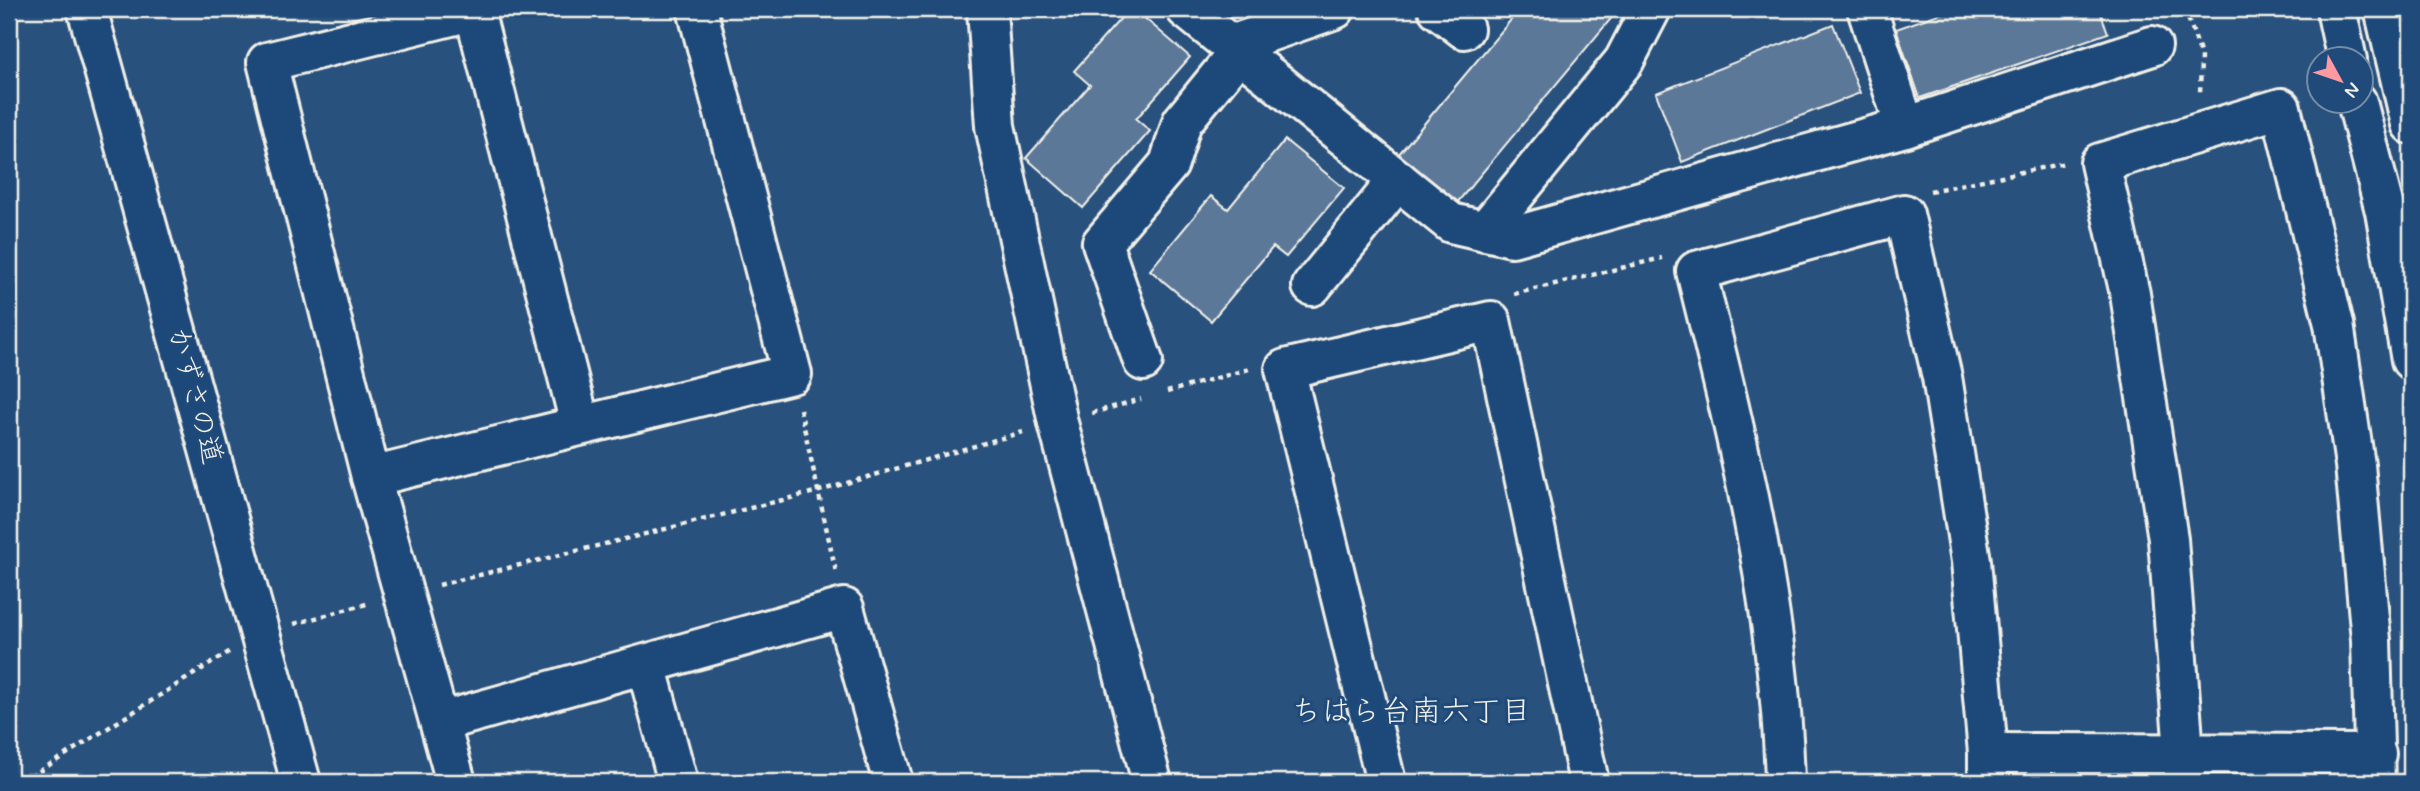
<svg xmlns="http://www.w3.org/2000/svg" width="2420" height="791" font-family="Mynerve,'Klee One',sans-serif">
  <rect width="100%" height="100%" fill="#28517e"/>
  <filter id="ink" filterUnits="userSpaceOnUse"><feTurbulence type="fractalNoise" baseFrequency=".0143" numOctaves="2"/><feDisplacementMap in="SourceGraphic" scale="14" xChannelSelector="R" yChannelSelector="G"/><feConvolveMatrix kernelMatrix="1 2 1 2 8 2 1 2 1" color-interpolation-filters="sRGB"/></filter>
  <g filter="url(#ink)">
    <!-- building -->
    <g fill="#5b7899" stroke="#f4f1e8" stroke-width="2">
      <path d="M1129 9H1134L1190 57 1136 119 1150 131 1083 208 1026 158 1090 85 1074 71Z"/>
      <path d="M1220 9H1241L1223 15Z"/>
      <path d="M1520 9H1619L1456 204 1398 155Z"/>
      <path d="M1953 9H2099L2108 33 1920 98 1896 29Z"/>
      <path d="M1833 24 1860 93 1682 162 1656 93Z"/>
      <path d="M1285 140 1344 188 1286 257 1273 247 1211 321 1150 270 1211 196 1228 209Z"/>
    </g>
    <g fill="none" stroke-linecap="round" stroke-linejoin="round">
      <!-- minor casing -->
      <g stroke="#f4f1e8" stroke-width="44">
        <g id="minor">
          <path d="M87 9 301 782"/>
          <path d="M987 9 995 126 1058 423 1152 782"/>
          <path d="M1186 9 1451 223 1512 237 1905 127 2152 46"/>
          <path d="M1438 9 1464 29"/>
          <path d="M1867 9 1905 127"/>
          <path d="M2336 9 2347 60"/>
          <path d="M2384 9 2411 124"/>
          <path d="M474 10 580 424"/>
          <path d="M1231 45 1335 9"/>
          <path d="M2357 102 2385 211 2411 360"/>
          <path d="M1485 231 1624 61 1651 9"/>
          <path d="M1312 286 1398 180"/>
          <path d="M1143 361 1102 243 1169 164 1182 122 1239 52"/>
          <path d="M371 477 792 374 697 9"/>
          <path d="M646 665 678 782"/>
          <path d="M440 722 844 608 893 782"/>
          <path d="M1988 753 2376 754"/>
          <path d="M456 782 371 477 267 62 479 9"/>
          <path d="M1386 782 1285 369 1491 321 1589 782"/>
          <path d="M1785 782C1780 606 1738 441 1696 271L1904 214 1942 377 1971 561 1988 753V782"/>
          <path d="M2184 782V753L2168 539 2130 294 2100 163 2281 108 2334 324 2355 465 2371 640 2375 782"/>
        </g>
      </g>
      <!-- path -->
      <g stroke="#f4f1e8" stroke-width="4.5" stroke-dasharray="5 5" stroke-linecap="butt">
        <path d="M2185 9 2201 55 2200 96"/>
        <path d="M1930 191 2065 163"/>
        <path d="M1514 294 1662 258"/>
        <path d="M1167 392 1249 369"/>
        <path d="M800 409 836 572"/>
        <path d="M1092 413 1141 399"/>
        <path d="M439 585 819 491 1023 432"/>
        <path d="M294 624 370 603"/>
        <path d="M22 782 229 652"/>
      </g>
      <!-- minor -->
      <use href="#minor" stroke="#1f4a7a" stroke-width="38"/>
    </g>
  </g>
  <g text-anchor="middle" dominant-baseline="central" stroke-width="6" stroke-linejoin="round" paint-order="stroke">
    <!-- street labels -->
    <g font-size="28" fill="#f4f1e8" stroke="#1f4a7a">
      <text transform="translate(194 396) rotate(75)">かずさの道</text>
    </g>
    <!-- neighbourhood labels -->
    <g font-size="30" fill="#f4f1e8" stroke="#1f4a7a">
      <text x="1411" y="712">ちはら台南六丁目</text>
    </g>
  </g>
  <!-- margin -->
  <rect width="2420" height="791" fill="none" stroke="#1f4a7a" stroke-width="35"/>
  <rect x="18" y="18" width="2385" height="756" fill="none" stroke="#f4f1e8" stroke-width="2.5" filter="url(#ink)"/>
  <!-- north arrow -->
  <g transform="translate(2340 80) rotate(130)"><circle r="33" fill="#1f4a7a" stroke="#748da6" stroke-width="2"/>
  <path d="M0-5L12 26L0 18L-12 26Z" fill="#ff9aa2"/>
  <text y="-10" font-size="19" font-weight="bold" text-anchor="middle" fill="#f4f1e8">N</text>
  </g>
</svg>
